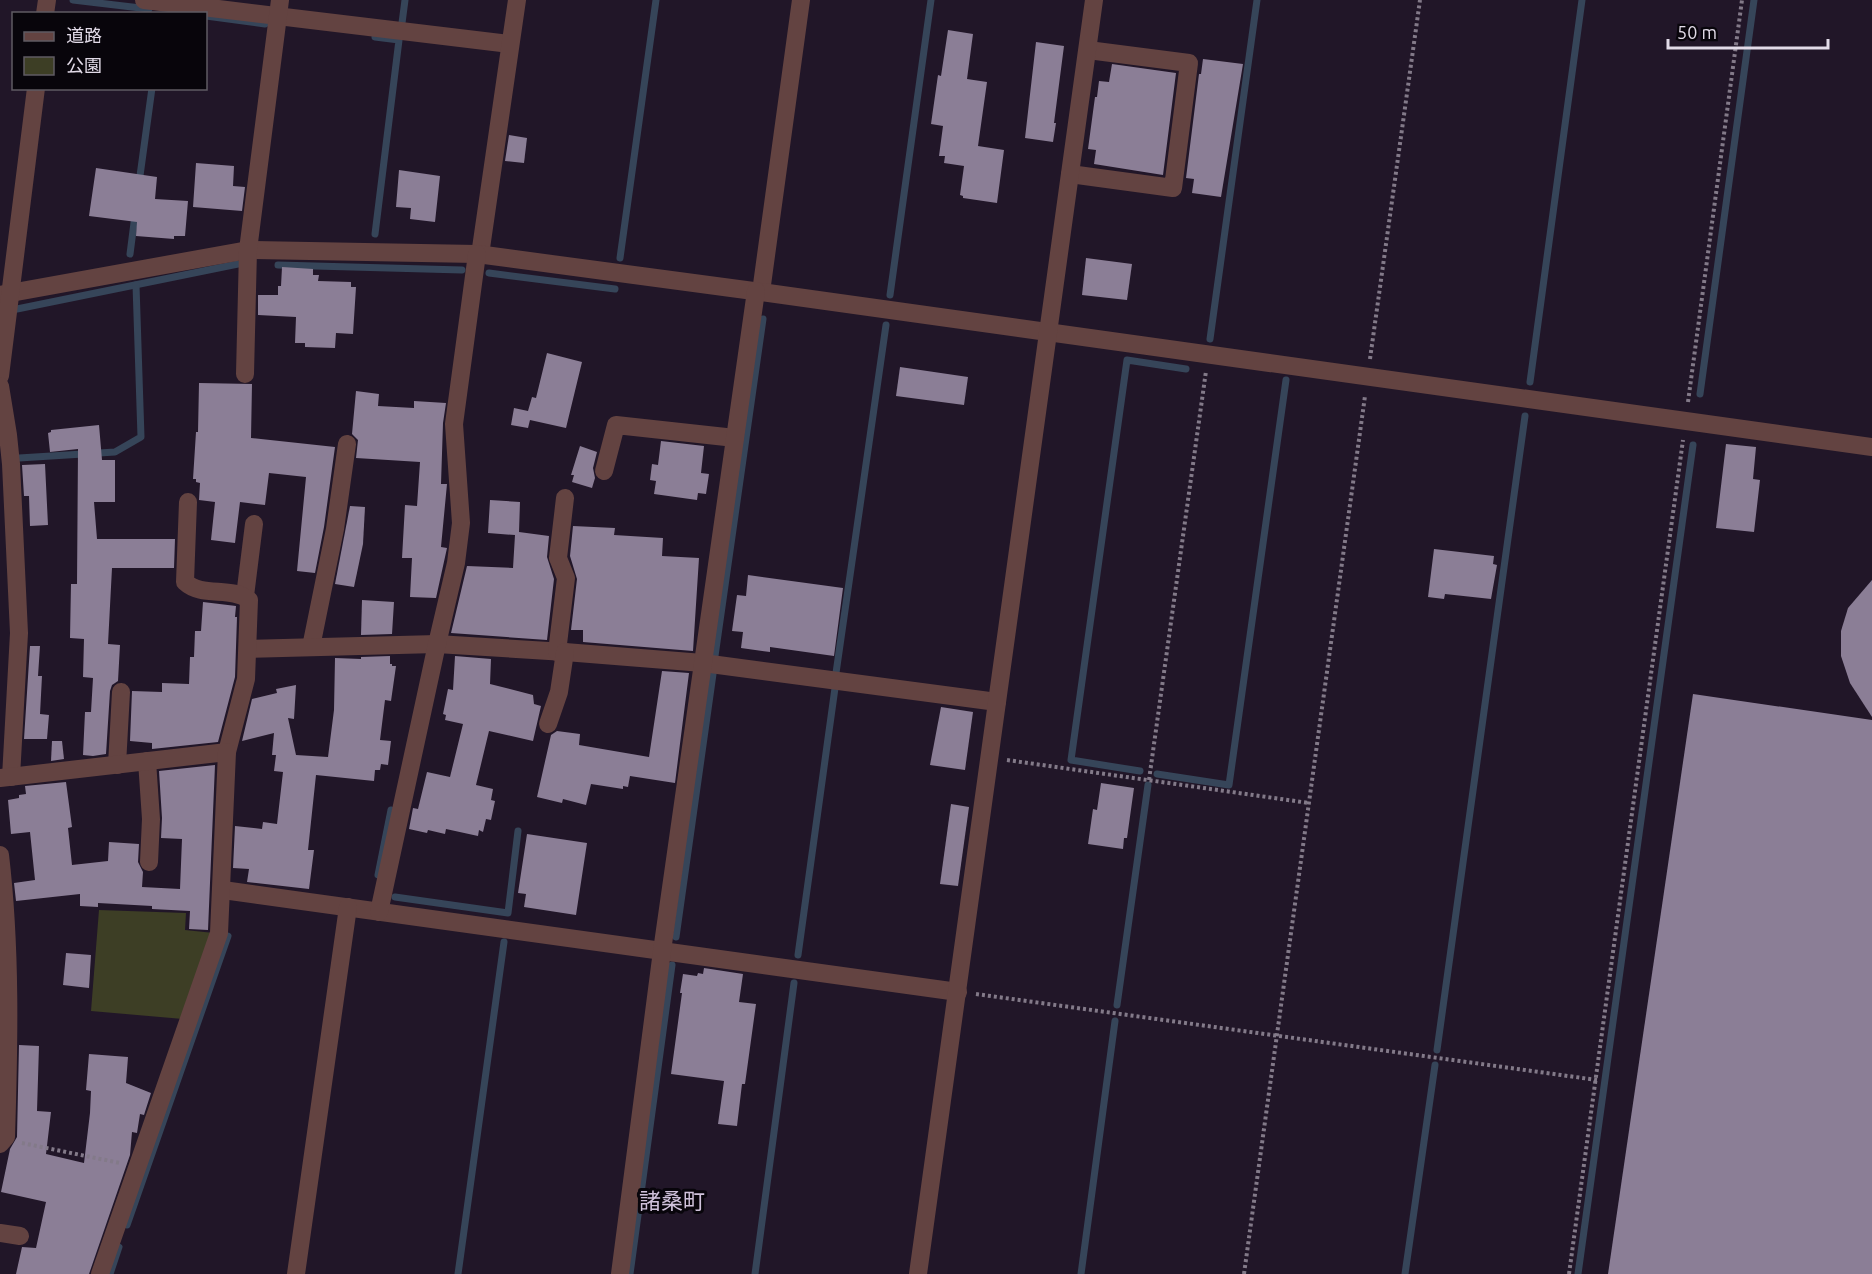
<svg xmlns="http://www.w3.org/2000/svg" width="1872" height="1274" font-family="Ubuntu,'Noto Sans JP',sans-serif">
  <rect width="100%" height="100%" fill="#211628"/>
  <!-- green -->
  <path fill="#3d3e25" d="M99 910 186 913 185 930 214 933 183 1019 91 1011Z"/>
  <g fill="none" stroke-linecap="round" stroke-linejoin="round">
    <!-- stream -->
    <g stroke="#364559" stroke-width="7">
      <path d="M73 0 149 9"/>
      <path d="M206 16 265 24"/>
      <path d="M402 23 405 0"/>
      <path d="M139 183 152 88"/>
      <path d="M375 234 399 40 375 37"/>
      <path d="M130 254 135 215"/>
      <path d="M620 258 656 0"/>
      <path d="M278 265 462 270"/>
      <path d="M489 273 615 289"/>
      <path d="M890 295 931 0"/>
      <path d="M17 309 238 264"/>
      <path d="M1210 339 1257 0"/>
      <path d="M1530 382 1582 0"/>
      <path d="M1700 394 1754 0"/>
      <path d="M19 458 115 452 141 437 136 285"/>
      <path d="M715 656 763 319"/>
      <path d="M836 673 886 325"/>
      <path d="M1140 771 1071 760 1127 360 1186 369"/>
      <path d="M1157 774 1229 785 1286 380"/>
      <path d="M378 875 391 810"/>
      <path d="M395 897 508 913 518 831"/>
      <path d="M676 937 713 674"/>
      <path d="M798 955 835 688"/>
      <path d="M1117 1005 1148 785"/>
      <path d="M1437 1050 1525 416"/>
      <path d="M127 1225 228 936"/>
      <path d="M110 1274 119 1247"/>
      <path d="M458 1274 504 942"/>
      <path d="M630 1274 672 965"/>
      <path d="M755 1274 794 983"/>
      <path d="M1081 1274 1115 1021"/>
      <path d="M1405 1274 1435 1065"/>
      <path d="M1578 1274 1693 445"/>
    </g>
  </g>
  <!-- building -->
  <g fill="#8b7e96">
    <path d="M948 30 973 34 967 79 987 82 978 146 1004 150 997 203 963 198V196L960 195 964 166 944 163 945 156H939L943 126 931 124 938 75 941 76Z"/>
    <path d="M1036 42 1064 46 1054 123H1056L1053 142 1025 138Z"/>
    <path d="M1203 59 1243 64 1221 197 1192 193 1194 179 1186 178 1199 74H1201Z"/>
    <path d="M1112 64 1176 73 1163 175 1094 164 1096 150 1088 149 1095 97H1097L1099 81 1109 82Z"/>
    <path d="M509 135 527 138 524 163 505 161Z"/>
    <path d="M196 163 234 166 233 186 245 187 242 211 193 207Z"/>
    <path d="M96 168 157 177 155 199 188 201 185 236H174V239L136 236 137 222 89 216Z"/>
    <path d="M399 170 440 176 435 222 410 219 411 208 396 207Z"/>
    <path d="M1086 258 1132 264 1127 300 1082 295Z"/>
    <path d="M282 267 313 269V275H319L318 281 351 282V287H356L353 334 336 333 335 348 305 347V343H295L296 317 258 315V295H278V286H281Z"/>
    <path d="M547 353 582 362 566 428 530 420 528 428 511 425 514 408 528 411 532 397 536 398Z"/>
    <path d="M900 367 968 377 964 405 896 396Z"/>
    <path d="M199 383 252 384 251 438 335 447 324 527 315 573 297 571 306 477 269 473 265 505 240 502 235 543 211 540 215 502 199 500 200 483 196 482V479H193L196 432H198Z"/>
    <path d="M356 391 379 394 378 406 414 408V401L446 403 443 423 441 484H447L441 547 447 548 436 598 410 597 412 558H402L405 505 417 506 420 462 356 458 358 440 352 434Z"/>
    <path d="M99 425 102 460H115V502H94L97 539H175L174 568H112L108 644 120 645 118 681 112 685 110 691 106 754 93 756 83 755 85 712H91L93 678 83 677 84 639 70 638 71 584H77L78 449 50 452 48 433 51 432V430Z"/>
    <path d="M661 441 704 446 701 473 709 474 706 494 698 493 697 500 654 494 656 481 650 480 652 464 658 465Z"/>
    <path d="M1726 444 1756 447 1753 479 1760 480 1754 532 1716 528Z"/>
    <path d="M580 446 597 452 593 468 595 478 592 488 572 482 574 475H571Z"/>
    <path d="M45 464 48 525 30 526 29 496H24L22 465Z"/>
    <path d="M490 500 520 502 519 532 549 536 547 557 554 579 547 640 451 633 467 566 513 568 515 535 488 533Z"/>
    <path d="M350 506 365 507 363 544 354 587 335 584Z"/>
    <path d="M573 526 615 528 614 535 663 538 662 556 699 558 693 651 583 642V630H571L577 579 570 556Z"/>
    <path d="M1434 549 1494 556 1493 564 1497 565 1491 599 1445 594 1444 599 1428 597Z"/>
    <path d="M748 575 843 588 834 656 770 647V652L741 648 743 632 732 631 737 595 746 596Z"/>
    <path d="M1872 580V717L1850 683 1841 656V631L1848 608Z"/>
    <path d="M362 600 394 602 392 634 361 635Z"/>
    <path d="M203 602 236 606 235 617H237L235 677 218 742 152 749V743L130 741 132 691 162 692V683L189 684 190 657H194L195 631H201Z"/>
    <path d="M30 646H40L38 676H42L40 714 49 715 47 739H24Z"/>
    <path d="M390 656V664H392V666H396L391 701 385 700 380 740 391 741 388 765 381 764 380 770H375L374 781 316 775 308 850H314L309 889 247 882 249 869 233 868 235 826 262 829 263 822 277 824 283 772 274 771 276 755H272L274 733 242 741 252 699 277 693 276 689 296 685 294 719 288 718 296 755 328 757 334 710 335 658 361 659V657Z"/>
    <path d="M455 656 491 659 490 684 533 695 534 704 541 706 533 741 489 731 476 785 493 789 491 800 495 801 491 820 486 819 483 832 479 830 478 836 446 829 445 834 428 830 427 833 409 829 413 808 418 809 427 772 450 777 463 724 445 720 446 715 443 714 448 689 453 690Z"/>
    <path d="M662 671 689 673 675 783 630 776 628 787 623 786V789L591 784 586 805 563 799 562 803 537 797 551 735 557 731 580 734 579 745 649 757Z"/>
    <path d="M1693 694 1872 720V1274H1608Z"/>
    <path d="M941 707 973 712 965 770 930 765Z"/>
    <path d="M52 741H62L64 759 51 761Z"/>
    <path d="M215 765 208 930 189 929 190 911 152 909V906L98 903V907L80 906V894L16 901 14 883 35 880 30 832 11 834 8 800 19 798V795L26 794 25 786 66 782 72 827 68 828 72 865 108 861 109 842 139 844 138 862 143 872 142 887 180 889 182 839 161 838 162 818 159 771Z"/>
    <path d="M1101 783 1134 788 1127 838H1124L1123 849 1088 844 1093 809 1097 810Z"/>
    <path d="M951 804 969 807 958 886 940 884Z"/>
    <path d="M527 834 587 843 576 915 524 907 526 894 518 893Z"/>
    <path d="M66 953 91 955 89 988 63 985Z"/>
    <path d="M704 968 743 974 739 1002 756 1004 745 1084H742L737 1126 718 1124 724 1081 671 1074 682 993H680L683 974 697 976 698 973 703 974Z"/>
    <path d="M19 1045 39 1046 37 1111 51 1112 46 1154 84 1163 90 1113 91 1091 86 1090 89 1054 128 1057 126 1083 151 1093 144 1115 140 1114 137 1133 132 1132 130 1155 89 1274H16L22 1247 36 1248 46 1202 1 1192 10 1149 17 1137Z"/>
  </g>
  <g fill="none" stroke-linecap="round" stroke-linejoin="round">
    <!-- path -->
    <g stroke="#837a89" stroke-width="4" stroke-dasharray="3 3" stroke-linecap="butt">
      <path d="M1370 359 1420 0"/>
      <path d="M1688 402 1742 0"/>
      <path d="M1007 760 1309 803"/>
      <path d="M1149 780 1206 371"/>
      <path d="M976 994 1597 1080"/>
      <path d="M22 1143 120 1163"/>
      <path d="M1244 1274 1365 396"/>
      <path d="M1569 1274 1683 440"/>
    </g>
    <!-- minor -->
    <g stroke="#634341" stroke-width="18">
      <path d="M144 0 510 44"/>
      <path d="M45 14 47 0"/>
      <path d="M1070 174 1173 188 1189 63 1088 50"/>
      <path d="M480 255 517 0"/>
      <path d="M761 292 801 0"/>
      <path d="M0 295 248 250 477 254 761 292 1872 447"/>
      <path d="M245 374 248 250 280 0"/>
      <path d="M0 376 36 88"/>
      <path d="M0 386 8 435 11 464 19 633 11 777"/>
      <path d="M604 471 616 425 735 438"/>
      <path d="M245 596 254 524"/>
      <path d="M311 647 335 529 347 444"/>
      <path d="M248 649 437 644 565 652 703 663 997 702"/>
      <path d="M557 652 566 578 558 558 565 498"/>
      <path d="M548 724 559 692 565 652"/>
      <path d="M147 761 151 819 149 862"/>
      <path d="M117 765 121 692"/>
      <path d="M0 778 227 752 246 679 249 600C231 586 202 598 185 582L188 502"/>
      <path d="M0 855C11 949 9 1043 6 1137L0 1144"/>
      <path d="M223 890 958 992"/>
      <path d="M379 912 437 644 456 563 461 523 454 424 477 254"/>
      <path d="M0 1233 20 1236"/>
      <path d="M100 1274 219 933 227 752"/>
      <path d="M296 1274 348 907"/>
      <path d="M620 1274 662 951 756 291"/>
      <path d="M918 1274 1094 0"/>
    </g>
  </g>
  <g text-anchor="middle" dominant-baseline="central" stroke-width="6" stroke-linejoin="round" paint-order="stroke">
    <!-- quarter labels -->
    <g font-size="22" fill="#d0c2db" stroke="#08050b">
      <text x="672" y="1200">諸桑町</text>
    </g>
  </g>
  <!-- legend -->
  <rect x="12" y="12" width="195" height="78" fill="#08050b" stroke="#5f5b63" stroke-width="1.5"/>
  <rect x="24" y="32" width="30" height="9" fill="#634341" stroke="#5f5b63" stroke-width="1.5"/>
  <text x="66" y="42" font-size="18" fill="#e2dbe8">道路</text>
  <rect x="24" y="57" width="30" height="18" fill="#3d3e25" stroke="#5f5b63" stroke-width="1.5"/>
  <text x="66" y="72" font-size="18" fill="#e2dbe8">公園</text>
  <!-- scale -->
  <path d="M1668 39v9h160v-9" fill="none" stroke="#e2dbe8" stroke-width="3"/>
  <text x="1677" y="39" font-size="18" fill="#e2dbe8" stroke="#08050b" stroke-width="4.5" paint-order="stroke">50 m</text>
</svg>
